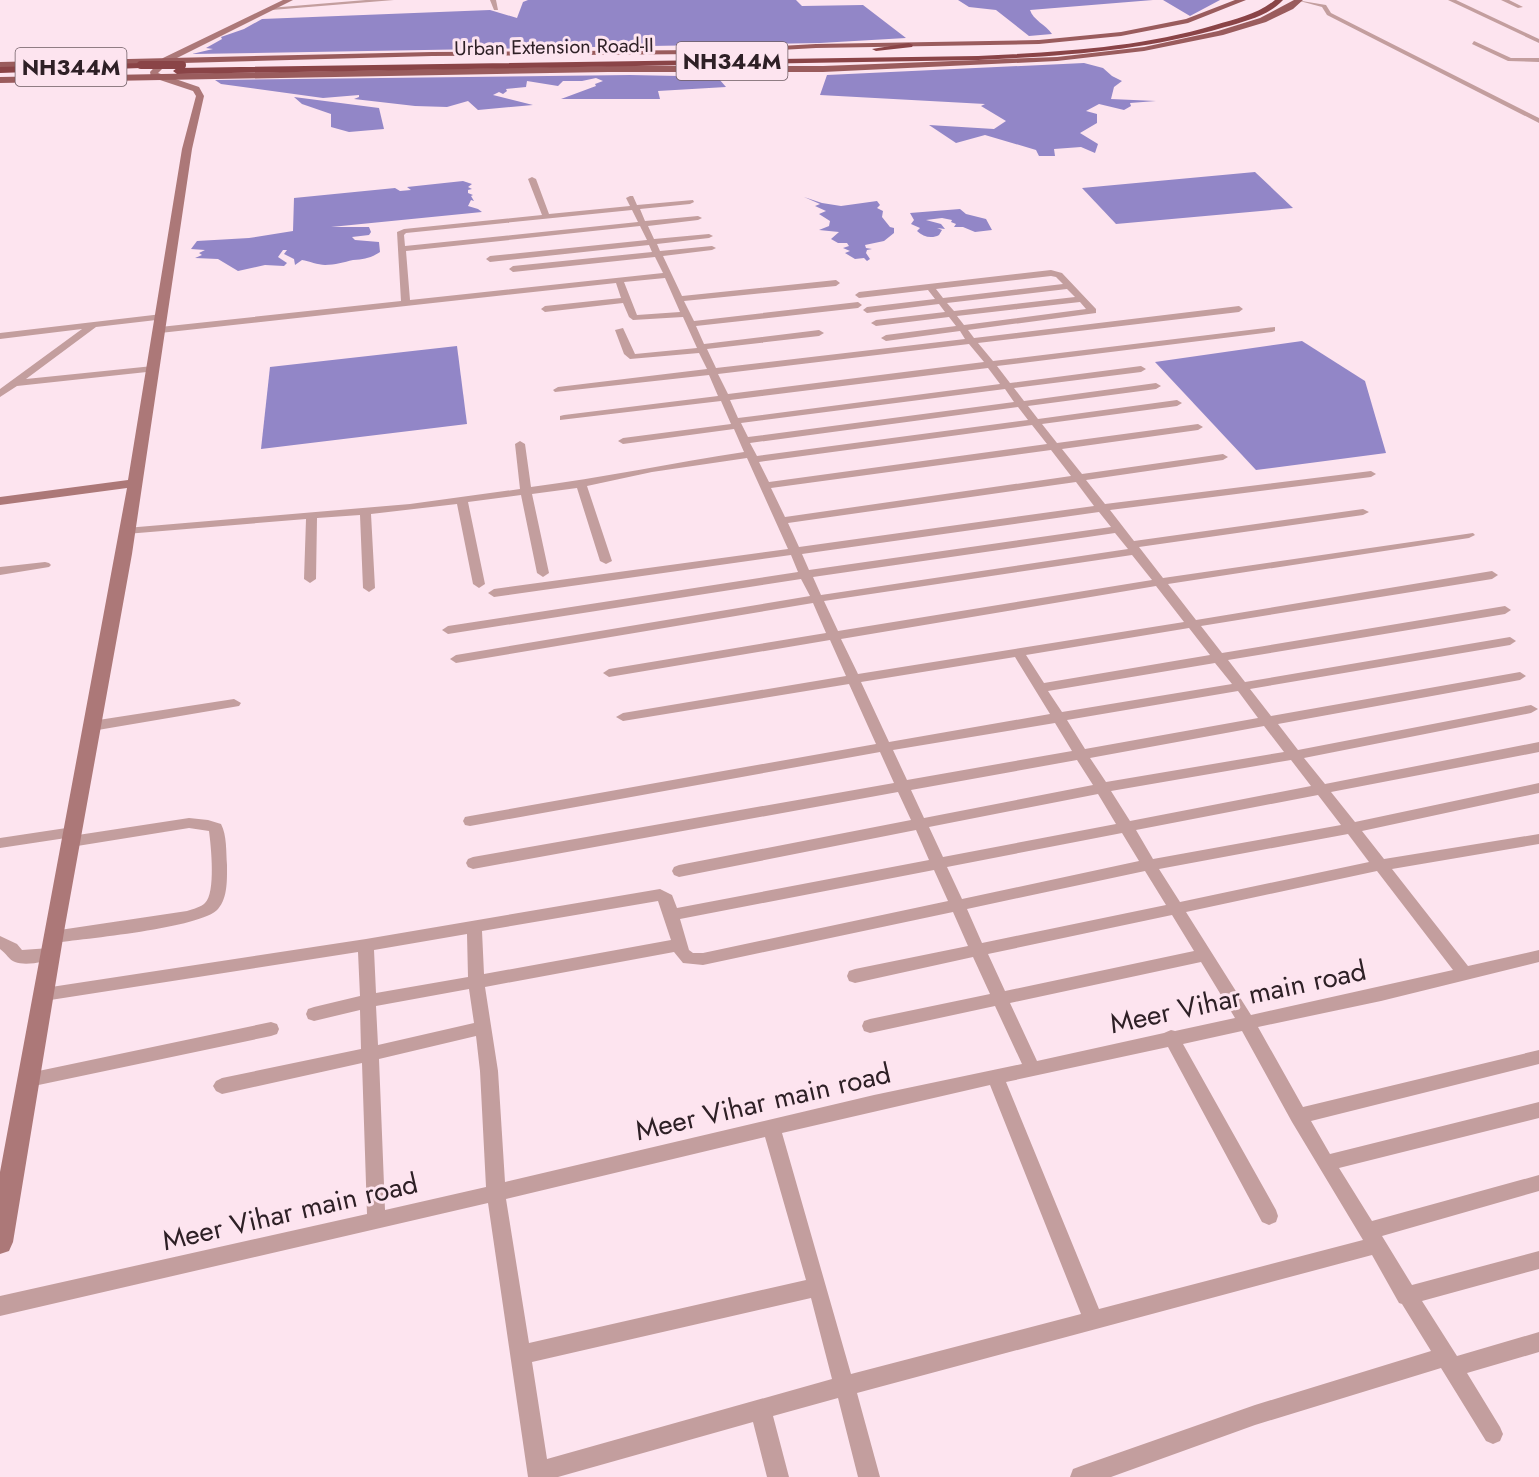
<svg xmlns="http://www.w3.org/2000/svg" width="1539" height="1477" font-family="Jost,sans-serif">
  <rect width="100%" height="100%" fill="#fde4ef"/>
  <!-- water -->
  <g fill="#9286c7">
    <path d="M528 0H796L802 6 863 5 906 38 820 43 192 54 213 49 206 48 222 39 221 37 244 29 262 19 490 10 517 18 523 2Z"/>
    <path d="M958 0H1153L1030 10C1033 20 1046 25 1052 34L1029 36 996 10 969 7Z"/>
    <path d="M1163 0H1220L1190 16Z"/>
    <path d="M1084 63 1103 68 1112 76 1122 81 1114 87 1111 99 1156 101 1130 103 1131 106 1124 110 1099 104 1086 111 1097 114V123L1080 133 1098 144 1095 153 1081 147 1054 149 1055 156H1039L1036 150 985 135 956 143 929 125 994 129 1006 121 981 106 985 104 820 95 827 75Z"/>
    <path d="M630 75 781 78 719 79 726 87 658 91 660 99H561L596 86 595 84 603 81 596 78 582 81H563L558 86 527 81 526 87 506 89 507 91 503 94 499 92 493 95 533 105 478 110 468 101 447 107 415 106 354 99 359 97V95L323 98 221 84 215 80Z"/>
    <path d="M294 97 379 108 384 129 349 132 331 127V114L302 104Z"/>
    <path d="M1255 172 1293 208 1116 224 1082 188Z"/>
    <path d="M463 181 472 184 468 187 472 189 468 190V193L473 195 471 196 474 201 471 200 468 206 478 209 482 212 331 227H369L371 232 369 235 352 237 355 240 379 242 380 252C369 259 364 259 353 260 344 262 335 265 325 265 318 265 309 261 302 260L295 265 294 259 284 254 287 250H283L278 257 287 263 284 266 265 265 238 271 218 259 195 258 202 255 199 253 205 250 191 249 197 241 249 238 293 231 294 198 395 188 400 191 411 190 407 187Z"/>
    <path d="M804 197 822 203 841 206 877 201 880 205 877 208 883 211 882 217 890 227 894 228V233L884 241 865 245 866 248 872 249 867 250 866 253 870 259 867 261 864 258 855 259 845 253 850 251 843 248 849 246 847 243H838L831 239 839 232 819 230 829 226 830 221 819 214 826 211 815 206 820 204Z"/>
    <path d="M960 209 966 214 986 219 992 230 975 232 963 227H954L956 224 951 222 952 220 942 218 926 220 941 224 945 229 937 228 942 230 939 235C932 239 923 237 917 231L920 228 911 224 914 220 910 213Z"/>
    <path d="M1302 341 1365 381 1386 453 1256 470 1155 362Z"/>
    <path d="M457 346 467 424 261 449 270 367Z"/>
  </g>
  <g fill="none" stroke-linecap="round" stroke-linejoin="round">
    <!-- street -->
    <g fill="#c39e9e" fill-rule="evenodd">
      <path d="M366 0H394L272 10 269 8Z"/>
      <path d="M490 0H496L498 10H494Z"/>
      <path d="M1296 0 1326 5 1331 13 1539 118V123L1327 15 1322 7Z"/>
      <path d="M1448 0H1456L1539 39V43Z"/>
      <path d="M1501 0H1509L1523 7 1518 8Z"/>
      <path d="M1474 41 1511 58H1539V62L1508 61 1472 44Z"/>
      <path d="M532 177 536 179 549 214 630 206 626 198 630 196H633L637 205 693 200 694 202 690 204 640 209 645 221 698 216 702 218 698 220 648 226 654 239 709 234 713 236 709 238 657 244 660 251 712 246 716 248 712 250 663 256 682 296 836 280 840 283 836 286 684 301 694 321 858 302 862 305 858 308 696 326 704 344 819 330 824 333 819 336 707 349 716 368 965 339 960 331 886 341 881 338 886 335 956 326 949 317 876 326 871 323 876 320 945 312 939 304 867 313 863 310 867 307 935 299 928 290 859 298 855 295 859 292 1051 270 1062 273 1096 309V313L968 330 974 338 1239 306 1243 309 1239 312 978 343 993 361 1275 327V331L1272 332 997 366 1010 383 1141 366 1146 369 1141 372 1014 388 1024 401 1156 383 1161 386 1156 389 1028 406 1038 419 1177 400 1182 403 1177 406 1042 424 1057 443 1198 424 1203 427 1198 430 1062 449 1082 474 1223 454 1228 457 1223 460 1086 480 1105 504 1371 471 1376 474 1371 477 1110 510 1134 541 1363 509 1369 512 1363 515 1139 547 1163 578 1473 533 1475 535 1469 538 1168 584 1196 620 1492 571 1498 575 1492 579 1201 626 1222 653 1505 606 1511 610 1505 614 1228 660 1245 682 1510 637 1516 641 1510 645 1250 689 1271 716 1520 672 1526 676 1520 680 1278 724 1298 750 1531 705 1538 709 1531 713 1304 758 1325 784 1539 742V752L1331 792 1355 822 1539 783V793L1362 831 1384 859 1539 834V844L1392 869 1468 966 1539 950V962L1381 1001 1258 1027 1303 1107 1539 1050V1064L1311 1121 1330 1154 1539 1102V1118L1339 1168 1372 1221 1539 1175V1191L1382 1236 1412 1285 1539 1251V1269L1422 1301 1457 1356 1539 1332V1352L1467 1373 1500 1427 1503 1434 1500 1441 1493 1444 1486 1441 1441 1368 1255 1425 1111 1477H1070L1073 1469 1081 1466 1255 1405 1431 1351 1402 1304 1399 1303 1372 1255 857 1393 880 1477H858L838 1398 773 1416 789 1477H767L753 1422 558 1477H528L488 1203 0 1316V1296L367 1214 362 1063 222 1094 216 1091 213 1086 216 1081 222 1078 361 1049 360 1010 314 1021 308 1019 306 1014 308 1009 314 1007 360 996 358 952 44 1001 38 999 36 994 38 989 366 939 660 889 672 895 677 908 929 860 916 830 679 877 674 875 672 871 674 867 679 865 911 820 898 792 473 869 468 867 466 863 468 859 473 857 894 783 880 752 470 826 465 825 463 821 465 817 470 816 876 744 849 684 623 721 616 717 623 713 846 676 830 640 609 677 603 673 609 669 826 633 813 603 456 663 450 659 456 655 810 596 801 579 448 634 442 630 448 626 798 572 791 555 494 597 488 593 494 589 788 549 747 458 652 472 587 486 612 561 606 564 600 561 577 488 532 494 549 573 543 577 537 573 521 495 468 502 485 584 479 588 473 584 457 504 371 514 375 588 369 592 363 588 360 515 317 518 316 579 310 583 304 579 306 519 126 534 120 531 126 528 410 504 520 489 515 444 520 441 525 444 531 487C602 478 672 463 744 452L734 429 623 444 618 441 623 438 731 424 721 401 560 420V416L564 415 718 396 709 375 555 392 553 390 558 387 707 369 699 353 630 359 624 354 615 330 623 328 635 354 697 348 683 317 633 320 629 317 623 303 545 312 541 309 545 306 621 298 616 283 160 333 155 330 160 327 401 301 397 232 404 229 542 215 528 179ZM632 210 638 222 405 246 404 235 406 233ZM640 226 647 240 490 256 486 259 490 262 649 245 652 252 513 266 509 269 513 272 655 257 663 273 410 300 406 251ZM1051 276 1056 277 1063 284 943 298 936 289ZM665 278 680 312 637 315 624 282ZM1067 289 1075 297 954 311 947 303ZM1080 302 1086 309 964 325 957 316ZM969 344 984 362 728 394 718 374ZM988 368 1000 384 738 418 730 400ZM1005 389 1014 402 748 437 741 423ZM1018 407 1028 420 757 456 750 443ZM1032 425 1047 444 769 482 759 462ZM1051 450 1071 476 785 517 771 488ZM1076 482 1094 506 799 547 788 523ZM1099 512 1111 527 809 570 802 554ZM1115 533 1128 549 821 595 813 577ZM1132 555 1152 580 838 631 824 601ZM1156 586 1184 622 858 674 841 639ZM1189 628 1210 655 1044 683 1026 655ZM1015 657 1050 714 889 742 861 682ZM1215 663 1232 684 1062 712 1048 691ZM1238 691 1258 718 1085 749 1067 720ZM1055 723 1072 751 907 780 893 750ZM1264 726 1284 752 1106 782 1090 758ZM1077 760 1093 785 924 818 911 790ZM1291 760 1311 786 1130 821 1111 791ZM1098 794 1116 824 943 857 929 827ZM1318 795 1341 825 1153 859 1136 830ZM1122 833 1139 861 962 899 947 867ZM1348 834 1369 862 1180 902 1159 869ZM934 870 948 901 703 953H693L689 950 680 919ZM1145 871 1166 905 982 943 967 909ZM1377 871 1453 970 1251 1015 1186 912ZM658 901 671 940 484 974 482 931ZM953 912 968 946 855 969 849 971 847 976 849 981 855 983 973 957 990 994 870 1019 864 1021 862 1026 864 1031 870 1033 995 1006 1022 1064 874 1095 505 1182 498 1071 485 987 674 952 683 963 703 965ZM1172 915 1194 951 1005 991 988 954ZM467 934 468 977 376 993 374 950ZM1201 962 1235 1018 1175 1031 1171 1030 1164 1033 1037 1061 1010 1003ZM469 989 474 1023 378 1045 376 1006ZM1242 1031 1292 1122 1363 1240 1099 1309 1006 1082 1168 1047 1262 1222 1269 1225 1276 1222 1278 1216 1276 1210 1183 1044ZM476 1036 480 1071 486 1187 385 1210 379 1059ZM990 1085 1081 1314 851 1374 782 1133ZM765 1137 806 1280 529 1343 506 1199ZM811 1298 832 1379 547 1459 532 1362Z"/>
      <path d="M162 314 166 317 165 319 96 327 26 379 153 366 156 367V371L17 386 0 397V389L82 329 0 339V333Z"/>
      <path d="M45 562 49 563 51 565 49 567 0 575V567Z"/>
      <path d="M234 699 241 703 239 706 92 731 85 726 92 721Z"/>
      <path d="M189 818 208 820 221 824C227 835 226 852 227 865 227 878 228 898 218 909 202 928 83 939 53 943L47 941 45 937 47 933 53 931 187 911C193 909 201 907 205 903 216 893 211 846 209 831L189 828 71 847 66 846 64 842 66 838 0 848V838L73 827 78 828 80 832 78 835Z"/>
      <path d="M0 936 17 944 22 950 50 948 56 950 58 954 56 958C46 962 25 966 15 962 9 960 6 953 0 949Z"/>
      <path d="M271 1022 277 1024 279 1029 277 1034 271 1036 29 1087 23 1085 20 1080 23 1075 29 1073Z"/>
    </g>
    <!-- secondary -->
    <path fill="#ac7878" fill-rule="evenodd" d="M283 0H293L169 62 158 73 199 87 204 96 192 149 132 554 65 926 13 1242 9 1251 0 1254V1172L127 488 0 505V497L128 480 182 149 196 96 193 91 151 77 150 72 163 58Z"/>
    <!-- primary -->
    <g fill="#9a5c5d" fill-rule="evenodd">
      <path d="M1235 0H1246L1188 23 1121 36 1039 44 816 48 704 54 432 56 0 68V62L432 52 704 50 816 44 1039 40 1121 32 1186 19Z"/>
      <path d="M1294 0H1303L1293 9 1266 22 1223 35 1144 51 1057 61 823 72H608L0 83V77L608 66H823L1057 57 1144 47 1218 31 1260 18Z"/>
    </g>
    <!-- highway -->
    <g fill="#8a4447" fill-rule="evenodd">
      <path d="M1275 0H1283C1268 16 1245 21 1225 27 1144 51 1061 56 978 60L177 74 173 71 177 68 978 56C1058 52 1138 48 1215 25 1236 19 1258 14 1275 0Z"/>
      <path d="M909 43 913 45 912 47 876 51 872 49Z"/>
      <path d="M144 63 145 65 141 68 0 73V67Z"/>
    </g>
    <!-- highway-bridge -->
    <path stroke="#8a4447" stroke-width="8" d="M141 65H182"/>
  </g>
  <g text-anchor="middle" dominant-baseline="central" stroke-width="6" stroke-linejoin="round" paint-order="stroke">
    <!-- far-street labels -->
    <g font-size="20" fill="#2e2026" stroke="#fde4ef">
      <text transform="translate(554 47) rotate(-1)">Urban Extension Road-II</text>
    </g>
    <!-- shield labels -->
    <g fill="#fde4ef" stroke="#6c5b62" stroke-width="1.5">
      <rect x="676.5" y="42" width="111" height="38" rx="4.5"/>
      <rect x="15.5" y="48" width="111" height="38" rx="4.5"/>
    </g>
    <g font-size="22" font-weight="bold" fill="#2e2026">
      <text x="732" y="61">NH344M</text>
      <text x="71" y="67">NH344M</text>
    </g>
    <!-- near-street labels -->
    <g font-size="28" fill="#2e2026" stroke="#fde4ef">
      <text transform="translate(1238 997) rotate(-12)">Meer Vihar main road</text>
      <text transform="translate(763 1102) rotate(-13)">Meer Vihar main road</text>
      <text transform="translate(290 1212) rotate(-13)">Meer Vihar main road</text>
    </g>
  </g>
</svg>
